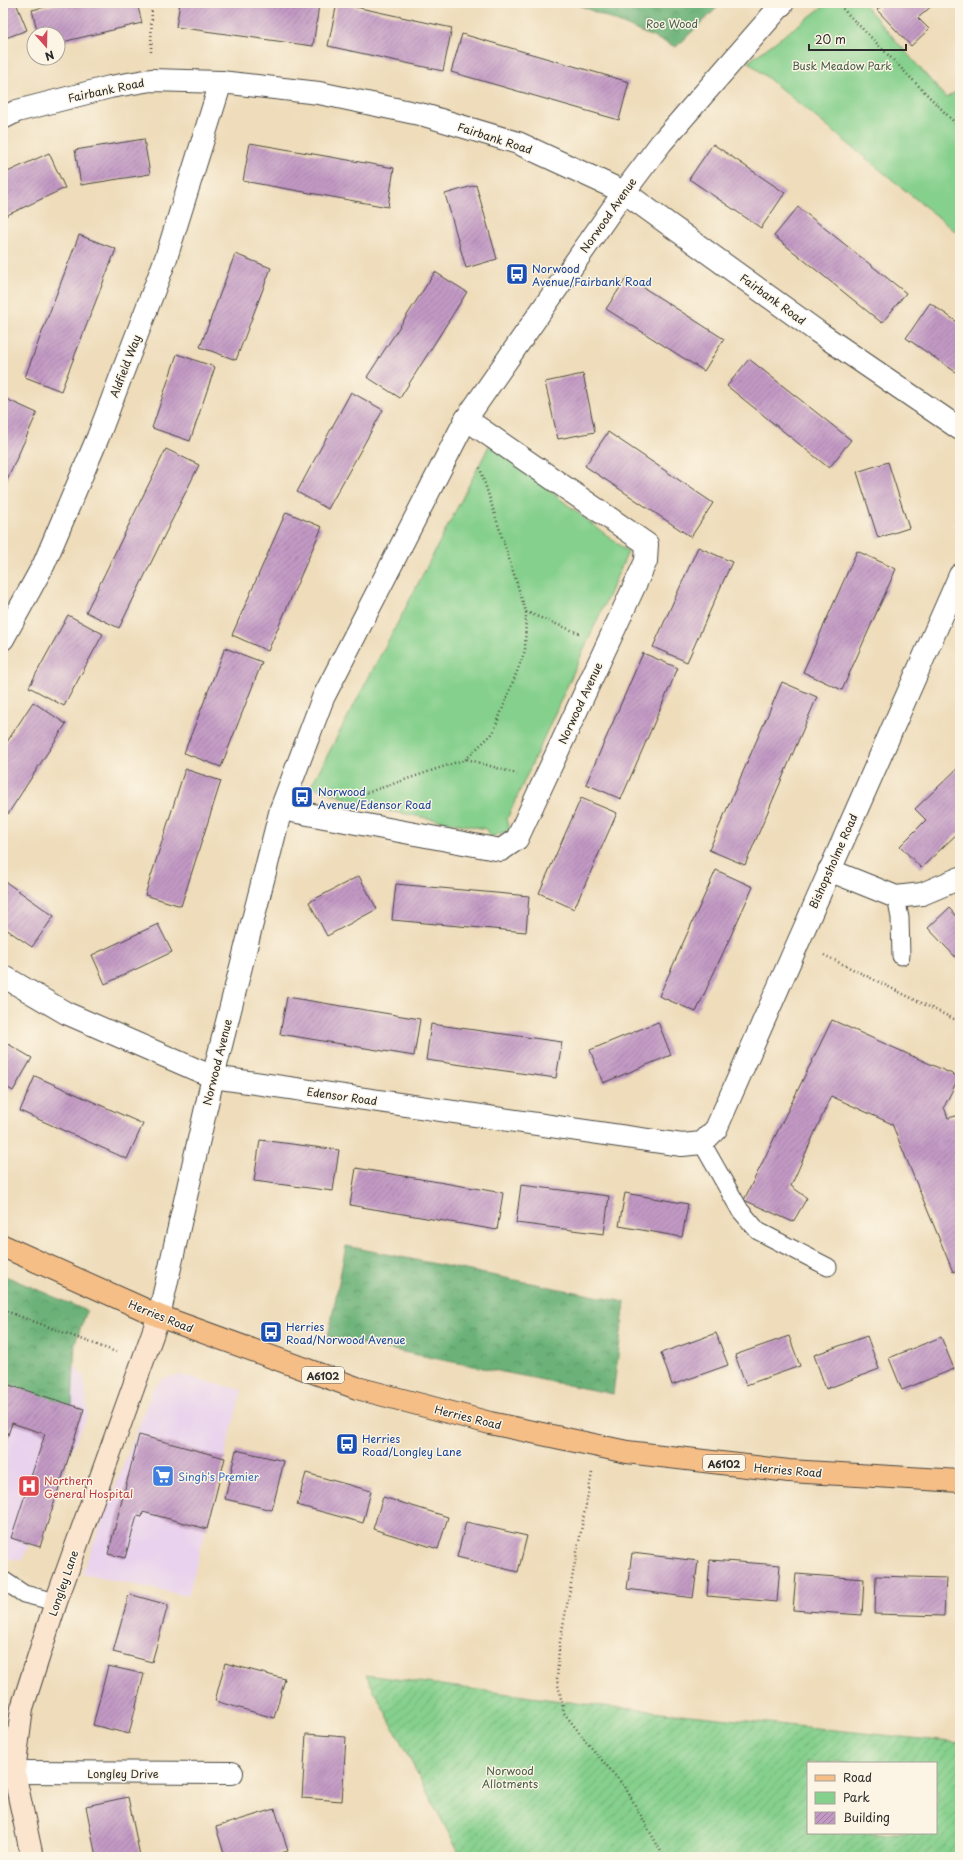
<svg xmlns="http://www.w3.org/2000/svg" width="963" height="1860" font-family="'Playpen Sans',sans-serif">
  <defs>
    <pattern id="forest-crowns" width="20" height="18" patternUnits="userSpaceOnUse"><rect width="20" height="18" fill="#6cb278"/><path d="M2 6a3 3 0 1 1 6 0M12 15a3 3 0 1 1 6 0" fill="none" stroke="#599163"/></pattern>
    <pattern id="garden-furrows" width="10" height="10" patternUnits="userSpaceOnUse"><rect width="10" height="10" fill="#86d08d"/><path d="M-1 1l2-2M0 10L10 0M9 11l2-2" fill="none" stroke="#6ea973"/></pattern>
    <pattern id="building-hatch" width="6" height="6" patternUnits="userSpaceOnUse"><rect width="6" height="6" fill="#c299c4"/><path d="M-1 1l2-2M0 6l6-6M5 7l2-2" fill="none" stroke="#9e7d9f"/></pattern>
  </defs>
  <rect width="100%" height="100%" fill="#fcf5e5"/>
  <filter id="ink" filterUnits="userSpaceOnUse"><feTurbulence type="fractalNoise" baseFrequency=".025" numOctaves="2"/><feDisplacementMap in="SourceGraphic" scale="8" xChannelSelector="R" yChannelSelector="G"/><feConvolveMatrix kernelMatrix="1 2 1 2 8 2 1 2 1" color-interpolation-filters="sRGB"/></filter>
  <filter id="wash" filterUnits="userSpaceOnUse"><feTurbulence type="fractalNoise" baseFrequency=".012" numOctaves="4" result="noise"/><feDisplacementMap in="SourceGraphic" scale="16" xChannelSelector="R" yChannelSelector="G"/><feGaussianBlur stdDeviation="0.9" result="paint"/><feColorMatrix in="noise" values="0 0 0 0 0 0 0 0 0 0 0 0 0 0 0 0 0 1.4 0 .05"/><feComposite in="paint" operator="in"/></filter>
  <g filter="url(#wash)">
    <rect width="100%" height="100%" fill="#eedcba"/>
    <!-- built -->
    <g fill="#e9d2ed">
      <path d="M3 1321 54 1343 84 1377 88 1414 22 1560 3 1558Z"/>
      <path d="M180 1375 242 1390 188 1596 82 1574 153 1388 165 1378Z"/>
    </g>
    <!-- green -->
    <g fill="#86d08d" stroke="#587e5c">
      <path d="M828 3H863L946 98 960 89V235L748 62Z"/>
      <path d="M490 444 628 552 507 819 510 830 490 837 486 829 373 808 311 786 405 609Z"/>
    </g>
    <!-- forest -->
    <g fill="url(#forest-crowns)" stroke="#4c6e52">
      <path d="M574 3H722L676 47Z"/>
      <path d="M346 1246 625 1302 613 1394 328 1337Z"/>
      <path d="M3 1275 87 1311 75 1343 71 1428 3 1423Z"/>
    </g>
    <!-- garden -->
    <path fill="url(#garden-furrows)" stroke="#587e5c" fill-rule="evenodd" d="M366 1675 584 1704 960 1743V1857H461ZM808 1763H936V1833H808Z"/>
    <g id="blocks">
      <!-- building -->
      <g fill="url(#building-hatch)">
        <path d="M12 3H16L27 30 3 39V7Z"/>
        <path d="M62 3H137L142 23 58 43V34H38L32 10Z"/>
        <path d="M180 3H306L319 5 313 46 176 27Z"/>
        <path d="M337 3 452 28 443 71 328 46Z"/>
        <path d="M885 3H935L918 18 929 29 911 46 877 10Z"/>
        <path d="M462 34 629 82 619 120 451 72Z"/>
        <path d="M144 139 150 174 81 185 75 150Z"/>
        <path d="M250 143 394 168 388 207 243 181Z"/>
        <path d="M713 144 785 193 761 228 689 179Z"/>
        <path d="M49 153 65 188 3 217V174Z"/>
        <path d="M476 185 497 259 466 268 445 194Z"/>
        <path d="M798 207 906 293 882 323 774 236Z"/>
        <path d="M79 235 116 249 61 391 25 377Z"/>
        <path d="M235 254 271 268 236 360 200 347Z"/>
        <path d="M435 272 467 292 400 398 367 377Z"/>
        <path d="M627 277 724 339 704 371 606 309Z"/>
        <path d="M930 303 960 324V375L906 338Z"/>
        <path d="M177 354 215 367 190 441 152 428Z"/>
        <path d="M749 359 851 440 829 468 727 386Z"/>
        <path d="M583 374 595 432 558 439 545 382Z"/>
        <path d="M351 392 383 410 328 509 297 492Z"/>
        <path d="M4 398 37 413 3 489V401Z"/>
        <path d="M608 432 713 503 691 537 585 466Z"/>
        <path d="M166 449 199 465 119 628 86 612Z"/>
        <path d="M888 462 909 528 878 538 857 472Z"/>
        <path d="M286 512 322 527 268 651 232 635Z"/>
        <path d="M698 547 732 562 687 662 653 647Z"/>
        <path d="M857 551 896 569 842 690 803 672Z"/>
        <path d="M68 615 103 634 64 706 29 687Z"/>
        <path d="M225 648 262 662 221 767 184 753Z"/>
        <path d="M643 653 678 668 621 799 586 784Z"/>
        <path d="M782 682 817 697 745 865 709 850Z"/>
        <path d="M33 702 66 724 8 814 3 811V748Z"/>
        <path d="M960 766V831L921 868 900 846 926 820 915 809Z"/>
        <path d="M185 769 221 781 181 906 145 895Z"/>
        <path d="M581 798 617 813 574 909 539 893Z"/>
        <path d="M716 870 753 887 696 1012 659 996Z"/>
        <path d="M359 876 377 909 327 936 309 902Z"/>
        <path d="M3 880 54 916 32 947 3 927Z"/>
        <path d="M396 884 529 896 526 932 392 920Z"/>
        <path d="M949 908 960 920V962L928 928Z"/>
        <path d="M158 924 172 952 105 984 92 955Z"/>
        <path d="M287 997 420 1019 414 1056 280 1034Z"/>
        <path d="M832 1020 959 1077 944 1107 948 1118 960 1115V1269L953 1272 892 1124 831 1096 791 1186 807 1198 793 1222 744 1200Z"/>
        <path d="M658 1022 671 1055 603 1083 590 1050Z"/>
        <path d="M431 1024 562 1042 556 1078 426 1060Z"/>
        <path d="M3 1041 32 1058 13 1091 3 1085Z"/>
        <path d="M35 1076 143 1124 127 1159 20 1111Z"/>
        <path d="M260 1140 339 1150 333 1191 254 1181Z"/>
        <path d="M356 1168 503 1193 497 1230 350 1205Z"/>
        <path d="M521 1185 609 1196 604 1234 516 1223Z"/>
        <path d="M625 1193 688 1204 682 1237 619 1226Z"/>
        <path d="M716 1333 728 1365 672 1385 661 1353Z"/>
        <path d="M789 1336 800 1366 746 1385 735 1355Z"/>
        <path d="M867 1336 879 1369 826 1389 814 1355Z"/>
        <path d="M941 1337 954 1369 902 1390 889 1358Z"/>
        <path d="M3 1383 84 1409 40 1547 11 1538 45 1434 12 1423 3 1450Z"/>
        <path d="M139 1435 225 1458 207 1529 143 1512 142 1517 137 1516 125 1558 108 1554Z"/>
        <path d="M236 1450 284 1461 272 1510 225 1499Z"/>
        <path d="M306 1473 371 1491 363 1523 297 1505Z"/>
        <path d="M383 1497 448 1517 438 1549 373 1529Z"/>
        <path d="M466 1522 527 1536 518 1572 457 1557Z"/>
        <path d="M632 1553 698 1561 693 1598 627 1589Z"/>
        <path d="M710 1560 780 1565 777 1602 707 1596Z"/>
        <path d="M796 1574 864 1579 862 1615 793 1610Z"/>
        <path d="M876 1576 946 1578 944 1616 875 1614Z"/>
        <path d="M129 1594 168 1605 152 1662 113 1652Z"/>
        <path d="M225 1663 285 1679 274 1718 215 1701Z"/>
        <path d="M108 1666 144 1674 129 1734 93 1725Z"/>
        <path d="M306 1734 346 1737 342 1801 302 1798Z"/>
        <path d="M128 1797 140 1856 96 1857 86 1806Z"/>
        <path d="M275 1809 288 1851 266 1857H225L216 1827Z"/>
      </g>
    </g>
  </g>
  <g filter="url(#ink)">
    <use href="#blocks" fill-opacity="0" stroke="#484640" stroke-width="1"/>
    <g fill="none" stroke-linecap="round" stroke-linejoin="round">
      <!-- lane casing -->
      <g stroke="#484640" stroke-width="19">
        <g id="lane">
          <path d="M896 897 900 918 901 956"/>
          <path d="M702 1143 740 1210 758 1231 828 1267"/>
          <path d="M3 1580 24 1594 56 1602"/>
        </g>
      </g>
      <!-- street casing -->
      <g stroke="#484640" stroke-width="24">
        <g id="street">
          <path d="M3 118 17 111 110 87 151 80 221 82 319 93 424 115 518 143 624 192 818 332 960 429"/>
          <path d="M3 639 44 564 98 437 166 258 221 82"/>
          <path d="M281 809 501 850 517 839 646 561 647 544 466 419"/>
          <path d="M829 870 896 897 922 894 960 878"/>
          <path d="M3 976 66 1013 213 1077 682 1145 702 1143 716 1129 960 575"/>
          <path d="M159 1316 213 1077 281 809 323 698 466 419 624 192 661 143 783 3"/>
          <path d="M14 1772 232 1773"/>
        </g>
      </g>
      <!-- secondary casing -->
      <g stroke="#484640" stroke-width="24">
        <path id="secondary" d="M32 1857 14 1772 22 1708 56 1602 159 1316"/>
      </g>
      <!-- primary casing -->
      <g stroke="#484640" stroke-width="24">
        <path id="primary" d="M3 1246 159 1316 357 1388 490 1423 627 1452 789 1471 960 1481"/>
      </g>
      <!-- path -->
      <g stroke="#484640" stroke-width="2.5" stroke-dasharray="1 3" stroke-linecap="butt">
        <path d="M837 3 960 128"/>
        <path d="M151 52 152 3"/>
        <path d="M526 612 581 634"/>
        <path d="M467 759 517 774"/>
        <path d="M363 794 466 759 493 733 525 651 526 612 479 465"/>
        <path d="M824 955 960 1022"/>
        <path d="M3 1310 116 1352"/>
        <path d="M592 1473 559 1647 557 1680 564 1713 589 1745 625 1787 664 1857"/>
      </g>
      <!-- lane -->
      <use href="#lane" stroke="#fff" stroke-width="17"/>
      <!-- street -->
      <use href="#street" stroke="#fff" stroke-width="22"/>
      <!-- secondary -->
      <use href="#secondary" stroke="#fbe5cf" stroke-width="22"/>
      <!-- primary -->
      <use href="#primary" stroke="#f6be87" stroke-width="22"/>
    </g>
  </g>
  <!-- icons -->
  <defs>
    <g id="bus-square" transform="scale(1.15)"><rect x="-9" y="-9" width="18" height="18" rx="4" fill="#1a4fb4" stroke="#fcf5e5"/><path d="M-5-6H5V4H4V6H2V4H-2V6H-4V4H-5ZM-3.5-4V0h7V-4ZM-3.5 1.2v1.5H-2V1.2ZM2 1.2v1.5H3.5V1.2Z" fill="#fff"/></g>
    <g id="supermarket-square" transform="scale(1.15)"><rect x="-9" y="-9" width="18" height="18" rx="4" fill="#3f7fe0" stroke="#fcf5e5"/><path d="M-6-5.5h2.5l.6 2H6L4.5 2H-2.5L-4.4-4H-6ZM-1.5 3.2a1.3 1.3 0 1 0 .1 0ZM3 3.2a1.3 1.3 0 1 0 .1 0Z" fill="#fff"/></g>
    <g id="hospital-square" transform="scale(1.15)"><rect x="-9" y="-9" width="18" height="18" rx="4" fill="#e0444e" stroke="#fcf5e5"/><path d="M-5-5h3v3.5h4V-5h3V5h-3V1.5h-4V5h-3Z" fill="#fff"/></g>
  </defs>
  <g fill-rule="evenodd">
    <use href="#bus-square" x="517" y="274"/>
    <use href="#bus-square" x="302" y="797"/>
    <use href="#bus-square" x="271" y="1332"/>
    <use href="#bus-square" x="347" y="1444"/>
    <use href="#supermarket-square" x="163" y="1476"/>
    <use href="#hospital-square" x="29" y="1486"/>
  </g>
  <g text-anchor="middle" dominant-baseline="central" stroke-width="3" stroke-linejoin="round" paint-order="stroke">
    <!-- shield labels -->
    <g fill="#fcf5e5" stroke="#6a6863" stroke-width="1">
      <rect x="302" y="1367" width="42" height="16" rx="3"/>
      <rect x="703" y="1455" width="42" height="16" rx="3"/>
    </g>
    <g font-size="10" font-weight="bold" fill="#2b2b2b">
      <text x="323" y="1375">A6102</text>
      <text x="724" y="1463">A6102</text>
    </g>
    <!-- park labels -->
    <g font-size="11" fill="#465d48" stroke="#fcf5e5">
      <text x="672" y="23">Roe Wood</text>
      <text x="842" y="65">Busk Meadow Park</text>
      <text x="510" y="1770">Norwood<tspan x="510" dy="13">Allotments</tspan></text>
    </g>
    <!-- street labels -->
    <g font-size="11" fill="#2b2b2b" stroke="#fcf5e5">
      <text transform="translate(106 90) rotate(-12)">Fairbank Road</text>
      <text transform="translate(495 138) rotate(18)">Fairbank Road</text>
      <text transform="translate(608 215) rotate(-55)">Norwood Avenue</text>
      <text transform="translate(773 299) rotate(36)">Fairbank Road</text>
      <text transform="translate(125 366) rotate(-69)">Aldfield Way</text>
      <text transform="translate(580 703) rotate(-65)">Norwood Avenue</text>
      <text transform="translate(833 861) rotate(-66)">Bishopsholme Road</text>
      <text transform="translate(217 1062) rotate(-76)">Norwood Avenue</text>
      <text transform="translate(342 1096) rotate(8)">Edensor Road</text>
      <text transform="translate(161 1316) rotate(22)">Herries Road</text>
      <text transform="translate(468 1417) rotate(14)">Herries Road</text>
      <text transform="translate(788 1470) rotate(5)">Herries Road</text>
      <text transform="translate(63 1583) rotate(-71)">Longley Lane</text>
      <text x="123" y="1773">Longley Drive</text>
    </g>
    <!-- transit labels -->
    <g font-size="11" fill="#164399" stroke="#fcf5e5" text-anchor="start">
      <text x="532" y="268">Norwood<tspan x="532" dy="13">Avenue/Fairbank Road</tspan></text>
      <text x="318" y="791">Norwood<tspan x="318" dy="13">Avenue/Edensor Road</tspan></text>
      <text x="286" y="1326">Herries<tspan x="286" dy="13">Road/Norwood Avenue</tspan></text>
      <text x="362" y="1438">Herries<tspan x="362" dy="13">Road/Longley Lane</tspan></text>
    </g>
    <!-- shop labels -->
    <g font-size="11" fill="#366cbe" stroke="#fcf5e5" text-anchor="start">
      <text x="178" y="1476">Singh's Premier</text>
    </g>
    <!-- health labels -->
    <g font-size="11" fill="#be3a42" stroke="#fcf5e5" text-anchor="start">
      <text x="44" y="1480">Northern<tspan x="44" dy="13">General Hospital</tspan></text>
    </g>
  </g>
  <!-- margin -->
  <rect width="963" height="1860" fill="none" stroke="#fcf5e5" stroke-width="16"/>
  <!-- legend -->
  <rect x="807" y="1762" width="130" height="72" fill="#fcf5e5" stroke="#a8a49b"/>
  <rect x="815" y="1775" width="20" height="6" fill="#f6be87" stroke="#a8a49b"/>
  <text x="843" y="1782" font-size="12" fill="#2b2b2b">Road</text>
  <rect x="815" y="1792" width="20" height="12" fill="#86d08d" stroke="#a8a49b"/>
  <text x="843" y="1802" font-size="12" fill="#2b2b2b">Park</text>
  <rect x="815" y="1812" width="20" height="12" fill="url(#building-hatch)" stroke="#a8a49b"/>
  <text x="843" y="1822" font-size="12" fill="#2b2b2b">Building</text>
  <!-- north arrow -->
  <g transform="translate(46 46) rotate(160)"><circle r="19" fill="#fcf5e5" stroke="#a8a49b"/>
  <path d="M0-3L7 15L0 10L-7 15Z" fill="#d1495b"/>
  <text y="-6" font-size="11" font-weight="bold" text-anchor="middle" fill="#2b2b2b">N</text>
  </g>
  <!-- scale -->
  <path d="M809 44v6h97v-6" fill="none" stroke="#2b2b2b" stroke-width="2"/>
  <text x="815" y="44" font-size="12" fill="#2b2b2b" stroke="#fcf5e5" stroke-width="3" paint-order="stroke">20 m</text>
</svg>
